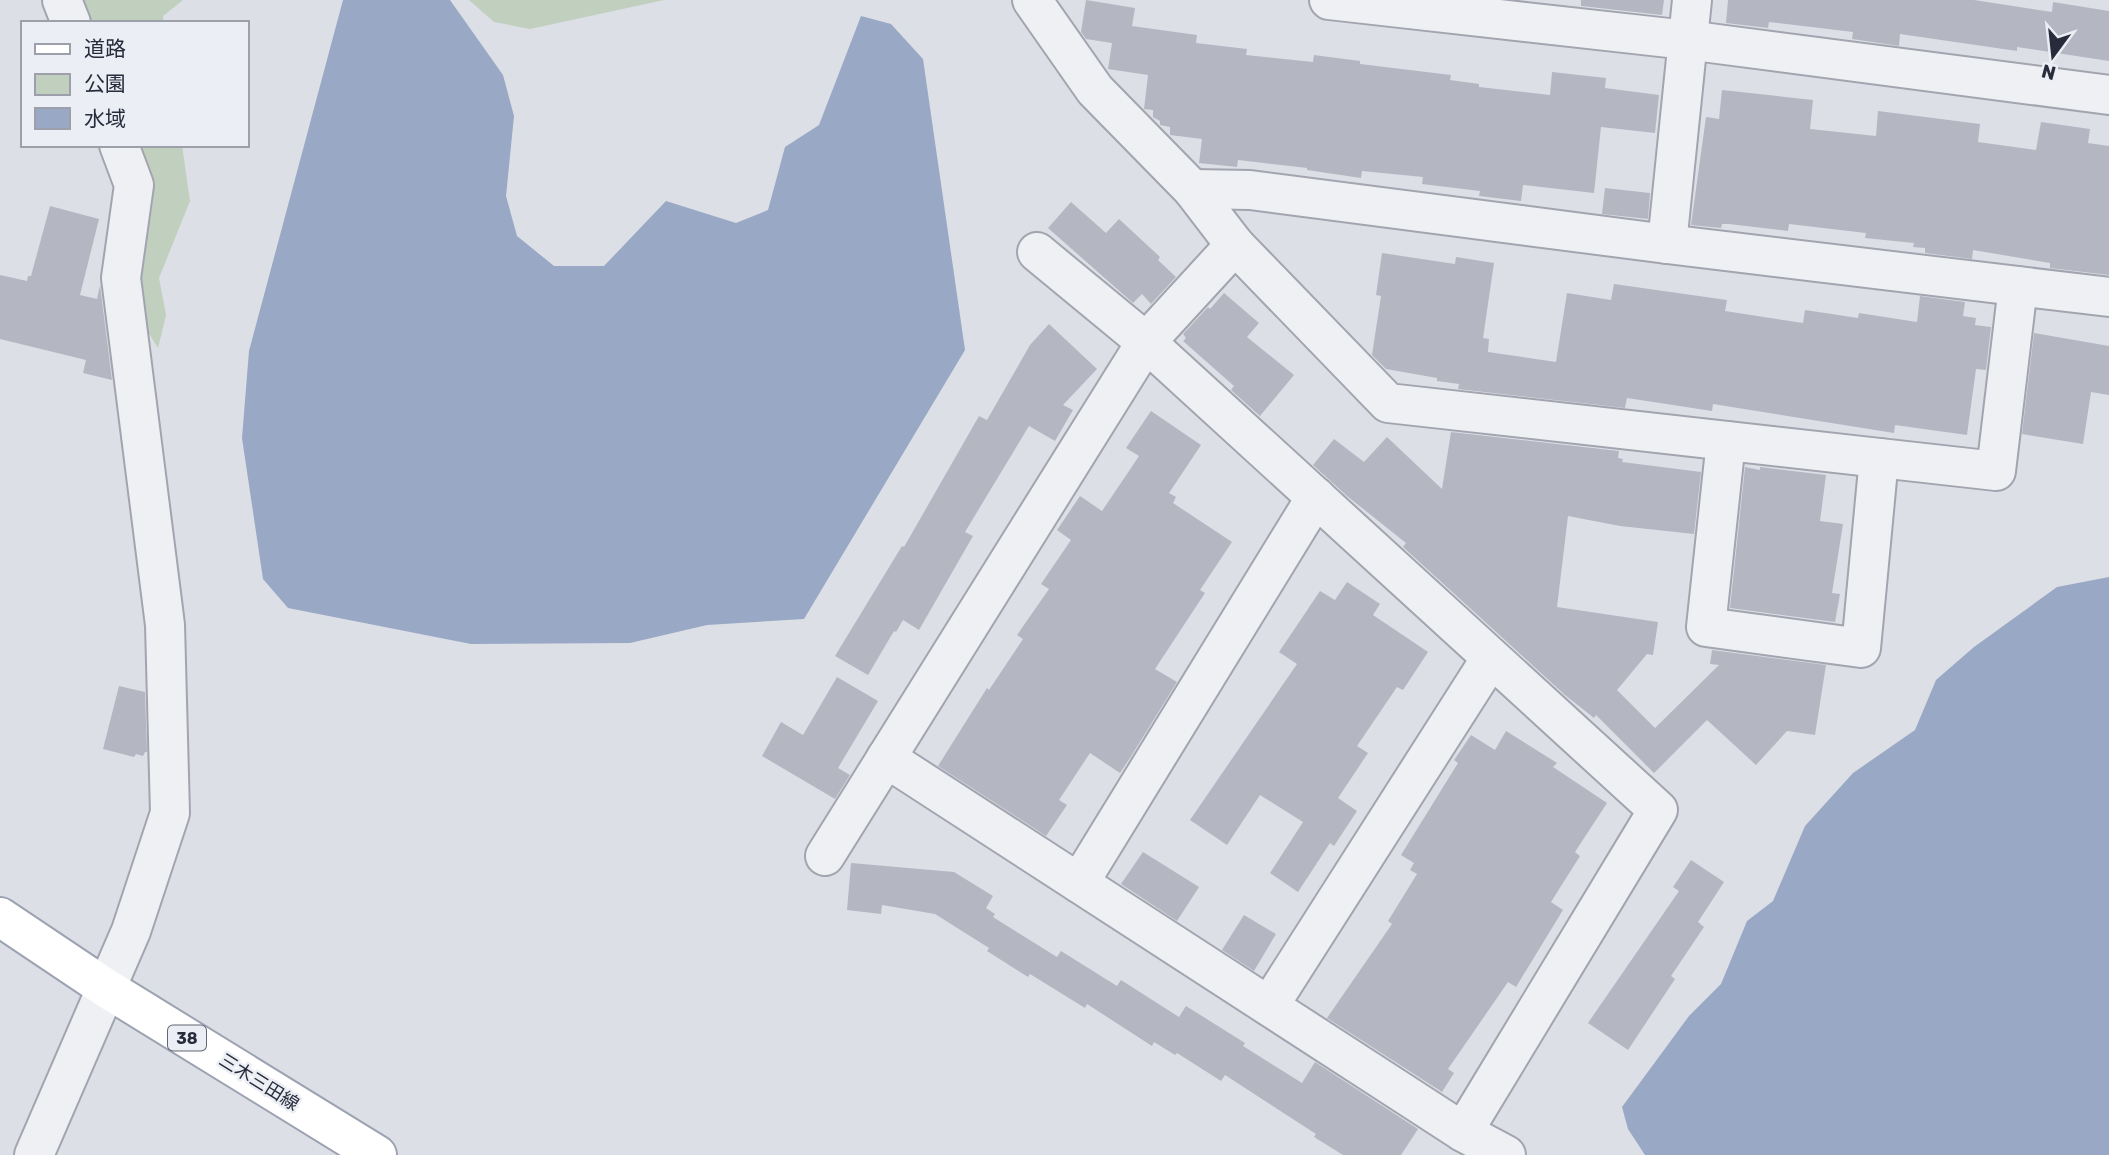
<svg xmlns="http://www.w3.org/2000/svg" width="2109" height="1155" font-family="Rubik,'Noto Sans JP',sans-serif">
  <rect width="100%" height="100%" fill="#dcdfe6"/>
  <!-- green -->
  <g fill="#c0cfbe">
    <path d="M74 0H183L163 16 164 23H83Z"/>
    <path d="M469 0H664L530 29 494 22Z"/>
    <path d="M131 145H182L190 201 159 278 166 315 158 348 135 311 153 201Z"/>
  </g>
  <!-- water -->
  <g fill="#99a8c4">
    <path d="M343 0H450L503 75 514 116 506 196 517 236 554 266H604L666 201 736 223 768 210 785 147 819 125 861 16 891 24 923 59 965 350 804 619 707 625 630 643 471 644 288 608 263 579 242 438 249 351Z"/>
    <path d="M2109 577V1155H1645L1628 1129 1622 1107 1689 1016 1721 984 1747 921 1773 901 1805 826 1853 773 1915 730 1936 680 1974 647 2057 587Z"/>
  </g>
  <!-- building -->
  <g fill="#b4b7c2">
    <path d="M1086 0 1135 8 1132 26 1197 35 1196 43 1247 49 1246 55 1313 62 1314 55 1360 61V64L1451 75 1450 80 1479 84V87L1550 95 1552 72 1606 78 1605 88 1659 95 1655 133 1601 127 1594 193 1523 185 1521 201 1479 196 1480 191 1422 184 1423 177 1362 171 1361 178 1307 170V168L1238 160 1237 167 1199 163 1202 139 1170 135V127L1160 125V121L1153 117V110L1144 109 1148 75 1108 69 1112 43 1086 39 1081 32Z"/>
    <path d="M1581 0H1664L1662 15 1581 6Z"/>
    <path d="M1728 0H1974L2052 12 2053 2 2109 11V61L2017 47V51L1900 34 1899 46 1852 39 1853 32 1769 22 1768 28 1726 23Z"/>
    <path d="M1722 90 1813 100 1810 129 1876 136 1878 111 1980 124 1978 142 2036 150 2041 122 2090 129 2088 143 2109 146V275L2050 268V263L1973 250 1972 259 1925 253V248L1913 247 1914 243 1865 238 1866 233 1789 224 1788 231 1729 224H1722L1721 228 1691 225 1706 117 1719 119Z"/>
    <path d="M1605 188 1650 193 1648 219 1602 214Z"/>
    <path d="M1071 202 1106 233 1119 219 1160 257 1158 260 1176 277 1151 304 1142 294 1133 303 1048 228Z"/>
    <path d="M50 206 99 219 80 295 97 299 100 285 112 380 83 373 86 360 0 339V275L27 281 28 276H31Z"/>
    <path d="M1382 253 1455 264 1456 257 1494 263 1483 338 1489 339 1488 352 1556 362 1567 293 1611 300 1614 284 1727 300 1725 311 1803 323 1805 310 1858 318 1859 313 1917 322 1920 296 1965 302 1963 316 1976 318 1975 325 1991 327 1986 370 1976 369 1967 435 1895 425 1894 433 1713 404 1712 411 1627 398 1625 408 1458 389 1459 384 1437 381V378L1386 369 1372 355 1381 296 1376 295Z"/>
    <path d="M1224 293 1259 323 1247 337 1294 375 1260 416 1231 390 1234 386 1183 341 1186 338 1183 334 1208 307 1210 309Z"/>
    <path d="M1049 324 1097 369 1063 405 1073 410 1055 441 1029 426 965 532 973 536 919 630 903 620 896 632 894 631 868 675 835 656 902 546 904 547 979 416 987 420 1030 345Z"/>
    <path d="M2034 333 2109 346V395L2091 392 2083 444 2022 434Z"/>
    <path d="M1151 411 1201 445 1169 493 1176 497 1173 503 1232 542 1200 590 1205 593 1155 669 1177 682 1130 758 1120 773 1090 753 1059 800 1067 805 1046 836 938 766 987 688 989 690 1023 639 1017 635 1049 589 1041 584 1071 540 1057 530 1080 496 1102 511 1139 456 1126 448Z"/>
    <path d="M1451 432 1619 451 1618 458 1623 459 1622 462 1701 472 1694 534 1620 526 1568 516 1557 607 1658 622 1653 655 1647 654 1617 690 1655 728 1719 665 1710 664 1712 650 1826 665 1815 735 1787 731 1756 765 1707 720 1654 773 1596 715 1594 718 1565 695 1403 547 1406 543 1347 496 1313 465 1334 439 1364 462 1387 437 1442 489Z"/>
    <path d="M1745 467 1760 470V467L1826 475 1820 521 1843 524 1832 593 1840 594 1835 622 1730 608Z"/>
    <path d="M1347 582 1380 604 1373 615 1428 652 1403 690 1397 687 1357 746 1368 753 1338 798 1357 811 1334 846 1330 843 1298 892 1270 873 1303 822 1260 795 1227 845 1190 820 1297 664 1279 652 1320 591 1335 600Z"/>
    <path d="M837 677 878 701 838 768 850 775 835 799 762 756 781 722 803 735Z"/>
    <path d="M119 686 145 692 147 752H145L143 756 136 754 134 757 103 749Z"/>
    <path d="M1506 731 1557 763 1553 767 1607 803 1575 852 1580 856 1551 902 1563 910 1516 987 1508 982 1448 1069 1454 1073 1442 1092 1327 1018 1392 924 1388 921 1417 874 1410 870 1414 863 1401 855 1458 763 1454 760 1471 735 1495 750Z"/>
    <path d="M1143 852 1199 887 1177 921 1121 884Z"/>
    <path d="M1691 860 1724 882 1698 922 1704 927 1671 976 1675 979 1628 1050 1588 1023 1679 891 1673 887Z"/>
    <path d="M851 863 954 872 993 896 986 908 995 914 993 917 1057 957 1061 951 1117 986 1121 980 1179 1017 1186 1006 1245 1043 1243 1046 1302 1083 1315 1062 1418 1129 1401 1155H1343L1314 1137 1316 1134 1225 1075 1221 1081 1177 1053 1175 1055 1154 1042 1152 1046 1087 1004 1085 1008 1030 974 1028 977 987 951 989 948 935 914 882 905 881 914 847 910Z"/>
    <path d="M1244 915 1276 934 1254 971 1222 950Z"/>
  </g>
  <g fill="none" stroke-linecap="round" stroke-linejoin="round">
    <!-- minor casing -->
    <g stroke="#a2a5af" stroke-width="42">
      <g id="minor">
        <path d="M62 0 71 23"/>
        <path d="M1032 0 1095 90 1192 189 1235 245 1388 403 1996 471 2018 286"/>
        <path d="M1329 0 1687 40 2109 95"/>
        <path d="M1192 189 1250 190 1667 244 2109 297"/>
        <path d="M1667 244 1692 0"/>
        <path d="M1037 252 1146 342 1658 810 1463 1132"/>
        <path d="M1726 441 1706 627 1861 648 1879 458"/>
        <path d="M886 758 1463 1132 1506 1155"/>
        <path d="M825 856 1146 342 1235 245"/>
        <path d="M1079 883 1316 497"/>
        <path d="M1269 1006 1491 658"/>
        <path d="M34 1155 131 931 170 813 165 625 121 278 134 185 119 145"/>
      </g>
    </g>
    <!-- major casing -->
    <g stroke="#9ca2b1" stroke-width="42">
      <path id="major" d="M0 917 106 988 377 1155"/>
    </g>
    <!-- minor -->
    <use href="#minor" stroke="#eff0f4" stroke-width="38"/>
    <!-- major -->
    <use href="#major" stroke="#fff" stroke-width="38"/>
  </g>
  <g text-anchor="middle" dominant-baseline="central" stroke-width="5" stroke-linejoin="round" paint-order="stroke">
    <!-- shield labels -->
    <rect fill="#ebeef4" stroke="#626672" stroke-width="2" x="168" y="1025.5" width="38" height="25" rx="5"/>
    <g font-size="16" font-weight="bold" fill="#272b3b">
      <text x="187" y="1038">38</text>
    </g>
    <!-- street labels -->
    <g font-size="18" fill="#272b3b" stroke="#ebeef4">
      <text transform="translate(259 1082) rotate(32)">三木三田線</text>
    </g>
  </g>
  <!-- legend -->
  <rect x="21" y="21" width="228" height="126" fill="#ebeef4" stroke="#9da0aa" stroke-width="2"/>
  <rect x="35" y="44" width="35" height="10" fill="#ffffff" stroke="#9da0aa" stroke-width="2"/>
  <text x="84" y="56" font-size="21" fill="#272b3b">道路</text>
  <rect x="35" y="74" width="35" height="21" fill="#c0cfbe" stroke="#9da0aa" stroke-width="2"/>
  <text x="84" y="91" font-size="21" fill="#272b3b">公園</text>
  <rect x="35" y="108" width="35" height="21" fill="#99a8c4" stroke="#9da0aa" stroke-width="2"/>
  <text x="84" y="126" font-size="21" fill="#272b3b">水域</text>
  <!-- north arrow -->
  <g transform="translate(2053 56) rotate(195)" stroke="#ebeef4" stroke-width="5" paint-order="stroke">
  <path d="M0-5L12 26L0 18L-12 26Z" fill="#272b3b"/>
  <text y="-10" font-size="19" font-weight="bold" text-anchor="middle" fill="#272b3b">N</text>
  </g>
</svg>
